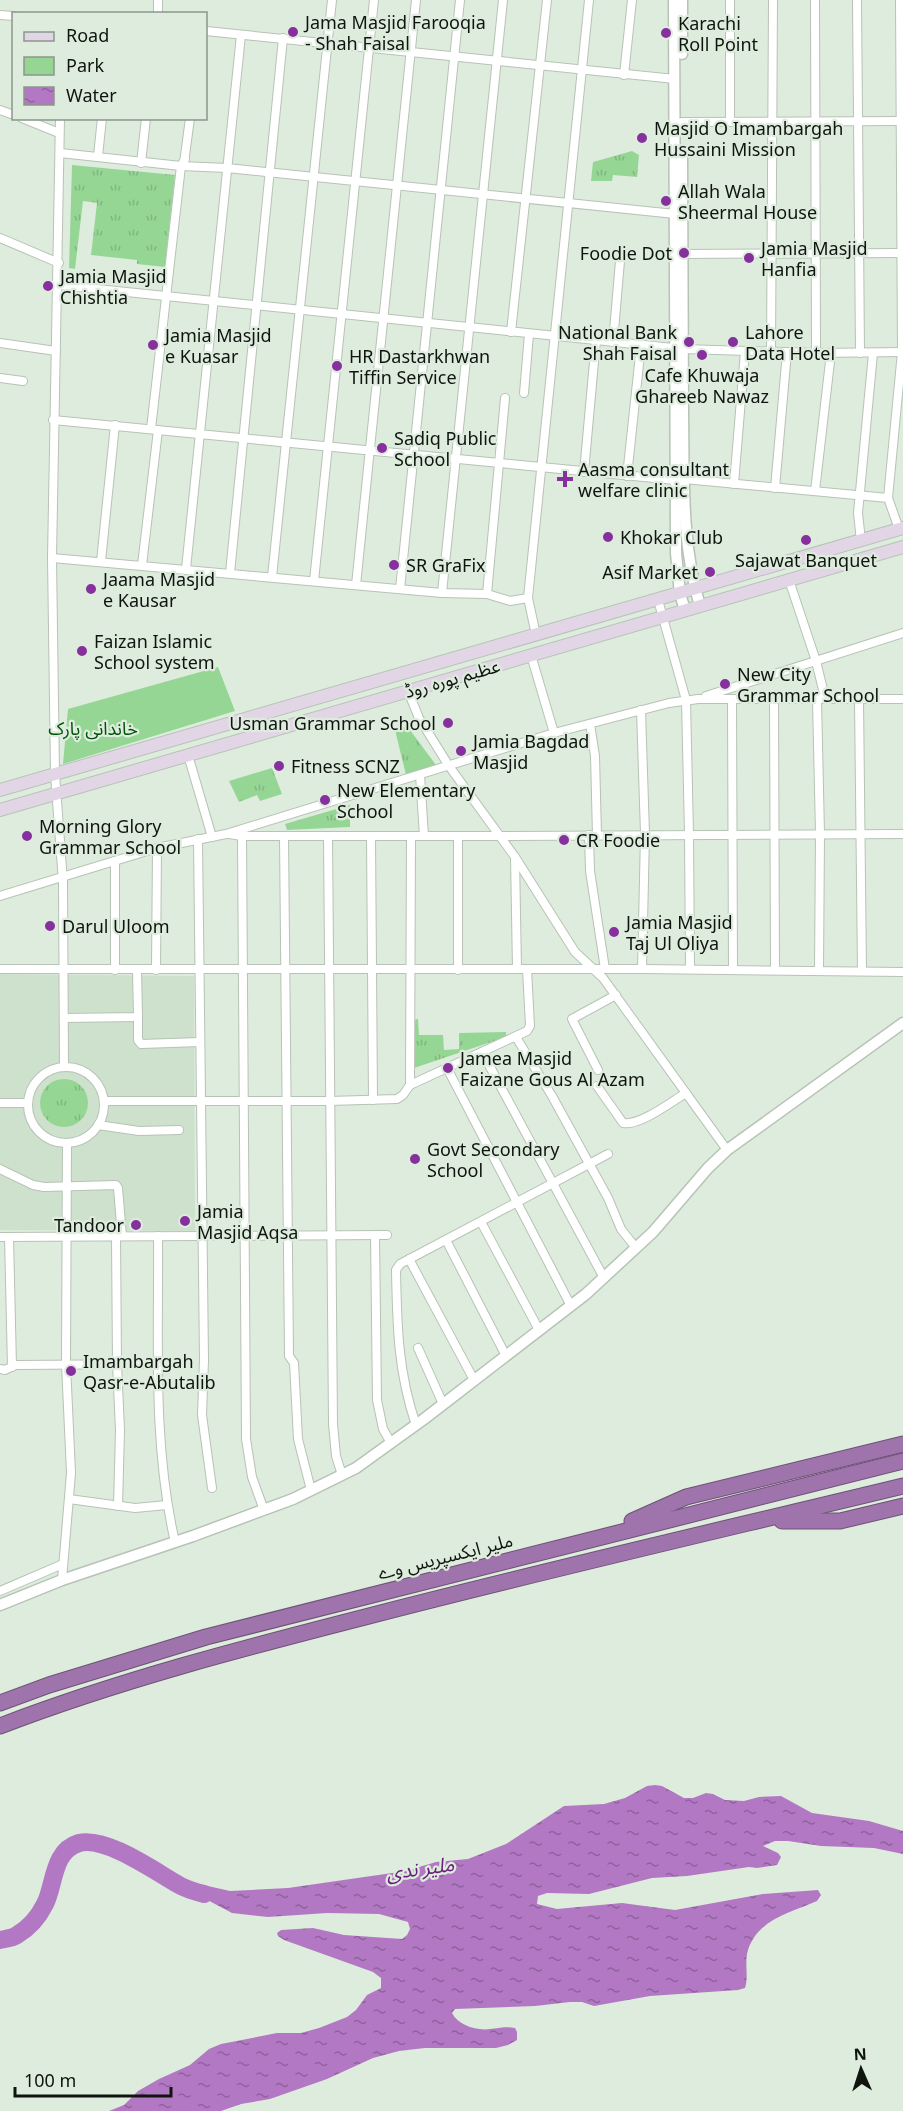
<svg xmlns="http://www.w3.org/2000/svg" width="903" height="2111" font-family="'Noto Sans','Noto Sans Arabic',sans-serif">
  <defs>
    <pattern id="grass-tufts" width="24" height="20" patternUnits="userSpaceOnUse" patternTransform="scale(1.5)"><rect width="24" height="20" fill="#96d695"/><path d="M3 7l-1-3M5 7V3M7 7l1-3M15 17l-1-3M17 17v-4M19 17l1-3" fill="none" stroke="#80b77f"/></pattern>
    <pattern id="water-ripples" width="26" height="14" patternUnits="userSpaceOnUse" patternTransform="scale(1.5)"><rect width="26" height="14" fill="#b278c3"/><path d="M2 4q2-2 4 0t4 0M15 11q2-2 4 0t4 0" fill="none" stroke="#8f619d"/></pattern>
  </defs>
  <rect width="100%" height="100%" fill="#deecdd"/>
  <!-- built -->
  <path fill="#cee1cd" d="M0 974 194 976 195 1231 0 1230Z"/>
  <!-- grass -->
  <g fill="url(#grass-tufts)">
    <path d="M632 151 639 155 637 177 613 175 612 181H591L593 162Z"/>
    <path d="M72 165 175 175 165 267 137 264V260L91 255 97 203 83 201 75 269 69 268Z"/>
    <path d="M407 726 436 765 406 775 395 730Z"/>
    <path d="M272 768 282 794 260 801 257 795 239 802 229 781Z"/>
    <path d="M350 805V827L287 830 285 824Z"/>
    <path d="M418 1019 419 1035H443L444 1050 459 1049V1033L506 1032V1037L414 1068 413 1020Z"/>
    <circle cx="64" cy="1103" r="24"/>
  </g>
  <!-- green -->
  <path fill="#96d695" d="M218 667 235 711 63 764 68 709Z"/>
  <!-- water -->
  <path fill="url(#water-ripples)" d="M655 1785 662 1786 684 1798H693L706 1793 713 1794 725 1800 744 1801 759 1797 781 1796 812 1813 869 1821 903 1831V1854L874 1848 821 1846 788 1841H775L763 1846 778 1853 781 1857 777 1865 757 1868 749 1867 687 1876 652 1878 589 1894 547 1893 538 1896 537 1904 557 1909 622 1903 675 1910 763 1894 818 1890 821 1895 817 1901C790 1913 758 1919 748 1950 744 1963 749 1976 745 1988L738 1990 650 1996 594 2006 582 2002H570L535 2006 455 2009 452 2013C458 2025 476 2031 490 2029 500 2028 503 2026 515 2028L517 2032V2040L508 2045 496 2048H425L399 2051 373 2058 327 2079 270 2099 241 2104 221 2111H109L124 2105 138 2091 159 2079 190 2065 209 2049 221 2044 277 2033H301L319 2028 347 2017 356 2010 367 1995 381 1988V1978L373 1972 284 1940 278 1936 277 1933 281 1930 313 1928 344 1935 402 1939 407 1935 410 1929 408 1922 379 1914 327 1913 268 1917 232 1913 181 1886 199 1884 230 1891 288 1888 406 1871 436 1862 468 1859 506 1844 564 1806 604 1804 625 1798 647 1786Z"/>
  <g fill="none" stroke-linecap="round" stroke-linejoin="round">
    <!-- river -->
    <path stroke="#b278c3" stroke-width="18" d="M0 1940C5 1939 13 1938 17 1935 29 1928 39 1916 45 1904 55 1885 52 1851 79 1843 106 1836 156 1872 179 1885 186 1889 196 1892 204 1894"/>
    <!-- minor casing -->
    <g stroke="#b6c3b6" stroke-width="10">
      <g id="minor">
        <path d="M730 0V122"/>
        <path d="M815 0 816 353"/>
        <path d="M857 0 860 353"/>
        <path d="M158 14V0"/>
        <path d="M0 15 14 16"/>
        <path d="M206 31 675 79"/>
        <path d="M624 75 632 0"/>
        <path d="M0 110 14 115"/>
        <path d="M22 118 59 133"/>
        <path d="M60 118 52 558 55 774 63 882 64 1066"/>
        <path d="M682 122 903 121"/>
        <path d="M60 153 181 166 227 168 675 214"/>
        <path d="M98 156 102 118"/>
        <path d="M141 163 146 118"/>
        <path d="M184 163 190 118"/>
        <path d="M0 238 59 263"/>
        <path d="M678 254 903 253"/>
        <path d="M58 285 683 349 816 353 903 352"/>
        <path d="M511 332 547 0"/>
        <path d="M613 342 620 261"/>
        <path d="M0 343 56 351"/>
        <path d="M771 352 773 0"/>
        <path d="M0 378 23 381"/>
        <path d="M524 393 529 334"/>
        <path d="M53 420 675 480"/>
        <path d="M151 429 181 166 185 159"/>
        <path d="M584 472 596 340"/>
        <path d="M627 476 641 345"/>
        <path d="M684 479 888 498 899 529"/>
        <path d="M734 484 745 351"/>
        <path d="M775 488 787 352"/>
        <path d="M815 491 831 353"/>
        <path d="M888 498 902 352 900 0"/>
        <path d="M861 541 858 513 873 353"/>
        <path d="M52 558 442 593 487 594 510 601 528 598"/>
        <path d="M101 561 115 425"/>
        <path d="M142 565 158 430"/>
        <path d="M186 569 241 35"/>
        <path d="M230 573 283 38"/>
        <path d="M272 577 332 0"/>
        <path d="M789 580 816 661 825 698"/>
        <path d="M314 581 374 0"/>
        <path d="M356 585 416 0"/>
        <path d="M400 589 460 0"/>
        <path d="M442 593 503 0"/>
        <path d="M487 594 505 398"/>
        <path d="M658 600 686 700 689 834 690 969"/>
        <path d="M536 635 528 598 589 0"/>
        <path d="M531 655 554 733"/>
        <path d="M408 691 419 718 449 766 515 857 575 952 603 978 727 1150"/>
        <path d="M706 696 903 633"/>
        <path d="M774 699 775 970"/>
        <path d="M817 699 820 834 819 970"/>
        <path d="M859 699 862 971"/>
        <path d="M732 700 733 970"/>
        <path d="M641 710 645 834 642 969"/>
        <path d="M590 724 595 756 597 835"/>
        <path d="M188 755 212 837"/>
        <path d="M420 775 424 836"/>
        <path d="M229 834 242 836H500L903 834"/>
        <path d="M589 835 590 871 605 969"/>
        <path d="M242 836 246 1439 252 1477 264 1510"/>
        <path d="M284 836 289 1356 294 1363 298 1439 311 1490"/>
        <path d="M328 836 333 1424 336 1456 342 1475"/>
        <path d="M371 836 373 1100"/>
        <path d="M458 836V970"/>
        <path d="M198 839 204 1360 202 1415 212 1488"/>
        <path d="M515 857 517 969"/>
        <path d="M115 861V970"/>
        <path d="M0 896 157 848 226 834 554 733 669 703 698 699H903"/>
        <path d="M0 969H642L903 972"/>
        <path d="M156 970 157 848"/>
        <path d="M138 1017V1040L141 1044 200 1042"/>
        <path d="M64 1018 138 1017 137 970"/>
        <path d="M516 1037 552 1096 608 1198 621 1229 636 1248"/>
        <path d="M482 1052 604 1278"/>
        <circle cx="66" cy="1105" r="38"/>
        <path d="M447 1068 571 1306"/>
        <path d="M598 1070 572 1019 616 995"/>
        <path d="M410 1085 527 1031 530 1026 527 969"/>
        <path d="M597 1086 623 1123C640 1126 671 1102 686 1093"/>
        <path d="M104 1101H329L397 1099 403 1095 410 1085 411 836"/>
        <path d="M0 1103H27"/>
        <path d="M98 1125 139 1131 179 1130"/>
        <path d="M0 1169 33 1185 44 1187 116 1185 118 1188 122 1236"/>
        <path d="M481 1222 539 1330"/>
        <path d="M375 1235 377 1400 383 1429 391 1443"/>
        <path d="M116 1236 117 1364 120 1430 118 1506"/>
        <path d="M158 1236C159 1337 152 1443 175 1542"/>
        <path d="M0 1237 387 1235"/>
        <path d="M9 1237 12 1367"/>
        <path d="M446 1240 506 1356"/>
        <path d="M409 1259 474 1380"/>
        <path d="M418 1348 443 1404"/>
        <path d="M0 1369 5 1370 15 1365 159 1364"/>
        <path d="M416 1425C398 1373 397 1325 396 1270L400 1264 608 1154"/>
        <path d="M69 1499 135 1508 167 1505"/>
        <path d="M62 1580 71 1473 66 1364 67 1143"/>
        <path d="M0 1591 63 1564"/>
      </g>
    </g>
    <!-- tertiary casing -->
    <g stroke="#b6c3b6" stroke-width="13">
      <g id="tertiary">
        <path d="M674 0 676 553 680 594 685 610"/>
        <path d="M682 0V54"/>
        <path d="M682 153C683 239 683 325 683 410 684 475 681 544 700 606"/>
        <path d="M0 1605 62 1580 193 1536 293 1499 356 1468 424 1419 586 1294 653 1232 708 1168 727 1150 903 1023"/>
      </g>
    </g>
    <!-- secondary casing -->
    <g stroke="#b6c3b6" stroke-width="14">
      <g id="secondary">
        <path d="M0 790 903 528"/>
        <path d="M0 810 903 547"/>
      </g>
    </g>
    <!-- motorway casing -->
    <g stroke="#6d5275" stroke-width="17">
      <g id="motorway">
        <path d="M632 1521 686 1497 903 1444"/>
        <path d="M782 1521H840L903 1506"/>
        <path d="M0 1703 49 1685 206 1637 903 1461"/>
        <path d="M0 1726C120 1680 244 1648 369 1616 546 1570 725 1529 903 1486"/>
      </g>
    </g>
    <!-- minor -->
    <use href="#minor" stroke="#fff" stroke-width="8"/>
    <!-- tertiary -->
    <use href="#tertiary" stroke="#fff" stroke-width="10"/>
    <!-- secondary -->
    <use href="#secondary" stroke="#e2d5e6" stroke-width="12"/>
    <!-- motorway -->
    <use href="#motorway" stroke="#9f74ac" stroke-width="15"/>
  </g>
  <!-- markers -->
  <g fill="#86309d" stroke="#deecdd" stroke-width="2">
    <circle cx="293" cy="32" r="6"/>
    <circle cx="666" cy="33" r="6"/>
    <circle cx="642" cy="138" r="6"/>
    <circle cx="666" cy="201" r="6"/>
    <circle cx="684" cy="253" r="6"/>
    <circle cx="749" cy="258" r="6"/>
    <circle cx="48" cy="286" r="6"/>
    <circle cx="689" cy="342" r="6"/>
    <circle cx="733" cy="342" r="6"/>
    <circle cx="153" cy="345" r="6"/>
    <circle cx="702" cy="355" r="6"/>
    <circle cx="337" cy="366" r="6"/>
    <circle cx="382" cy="448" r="6"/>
    <path d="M562 470h6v6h6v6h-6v6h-6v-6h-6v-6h6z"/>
    <circle cx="608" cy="537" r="6"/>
    <circle cx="806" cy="540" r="6"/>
    <circle cx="394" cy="565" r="6"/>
    <circle cx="710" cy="572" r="6"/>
    <circle cx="91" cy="589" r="6"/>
    <circle cx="82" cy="651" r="6"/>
    <circle cx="725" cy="684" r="6"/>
    <circle cx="448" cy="723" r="6"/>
    <circle cx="461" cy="751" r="6"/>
    <circle cx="279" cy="766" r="6"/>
    <circle cx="325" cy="800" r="6"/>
    <circle cx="27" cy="836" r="6"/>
    <circle cx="564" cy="840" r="6"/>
    <circle cx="50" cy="926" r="6"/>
    <circle cx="614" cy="932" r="6"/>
    <circle cx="448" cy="1068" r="6"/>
    <circle cx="415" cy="1159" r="6"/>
    <circle cx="185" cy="1221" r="6"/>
    <circle cx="136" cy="1225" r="6"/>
    <circle cx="71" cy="1371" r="6"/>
  </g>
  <g text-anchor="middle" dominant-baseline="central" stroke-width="4.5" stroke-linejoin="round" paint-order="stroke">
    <!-- poi labels -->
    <g font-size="18" fill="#0f140f" stroke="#deecdd" text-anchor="start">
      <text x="305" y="22">Jama Masjid Farooqia<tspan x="305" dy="21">- Shah Faisal</tspan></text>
      <text x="678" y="23">Karachi<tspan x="678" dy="21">Roll Point</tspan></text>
      <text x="654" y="128">Masjid O Imambargah<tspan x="654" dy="21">Hussaini Mission</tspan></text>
      <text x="678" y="191">Allah Wala<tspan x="678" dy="21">Sheermal House</tspan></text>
      <text x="761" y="248">Jamia Masjid<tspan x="761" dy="21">Hanfia</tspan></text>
      <text x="672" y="253" text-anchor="end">Foodie Dot</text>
      <text x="60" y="276">Jamia Masjid<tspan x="60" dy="21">Chishtia</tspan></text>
      <text x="677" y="332" text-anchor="end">National Bank<tspan x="677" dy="21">Shah Faisal</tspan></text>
      <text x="745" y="332">Lahore<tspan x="745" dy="21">Data Hotel</tspan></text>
      <text x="165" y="335">Jamia Masjid<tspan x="165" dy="21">e Kuasar</tspan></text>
      <text x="349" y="356">HR Dastarkhwan<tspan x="349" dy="21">Tiffin Service</tspan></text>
      <text x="702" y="375" text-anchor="middle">Cafe Khuwaja<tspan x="702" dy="21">Ghareeb Nawaz</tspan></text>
      <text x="394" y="438">Sadiq Public<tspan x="394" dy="21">School</tspan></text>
      <text x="578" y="469">Aasma consultant<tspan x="578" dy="21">welfare clinic</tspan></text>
      <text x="620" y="537">Khokar Club</text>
      <text x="806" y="560" text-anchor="middle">Sajawat Banquet</text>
      <text x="406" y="565">SR GraFix</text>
      <text x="698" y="572" text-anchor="end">Asif Market</text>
      <text x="103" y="579">Jaama Masjid<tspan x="103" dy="21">e Kausar</tspan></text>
      <text x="94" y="641">Faizan Islamic<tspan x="94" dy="21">School system</tspan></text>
      <text x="737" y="674">New City<tspan x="737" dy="21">Grammar School</tspan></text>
      <text x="436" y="723" text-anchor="end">Usman Grammar School</text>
      <text x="473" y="741">Jamia Bagdad<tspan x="473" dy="21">Masjid</tspan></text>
      <text x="291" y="766">Fitness SCNZ</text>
      <text x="337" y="790">New Elementary<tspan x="337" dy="21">School</tspan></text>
      <text x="39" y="826">Morning Glory<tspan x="39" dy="21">Grammar School</tspan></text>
      <text x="576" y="840">CR Foodie</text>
      <text x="626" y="922">Jamia Masjid<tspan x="626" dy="21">Taj Ul Oliya</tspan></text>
      <text x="62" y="926">Darul Uloom</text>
      <text x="460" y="1058">Jamea Masjid<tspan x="460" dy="21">Faizane Gous Al Azam</tspan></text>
      <text x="427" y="1149">Govt Secondary<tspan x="427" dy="21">School</tspan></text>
      <text x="197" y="1211">Jamia<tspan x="197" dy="21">Masjid Aqsa</tspan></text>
      <text x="124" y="1225" text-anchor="end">Tandoor</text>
      <text x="83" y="1361">Imambargah<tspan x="83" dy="21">Qasr-e-Abutalib</tspan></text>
    </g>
    <!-- street labels -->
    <g font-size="18" fill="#0f140f" stroke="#deecdd">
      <text transform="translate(452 678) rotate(-16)">عظیم پورہ روڈ</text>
      <text transform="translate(445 1556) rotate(-14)">ملیر ایکسپریس وے</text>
    </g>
    <!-- park labels -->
    <g font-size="18" fill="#005108" stroke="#deecdd">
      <text x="93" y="728">خاندانی پارک</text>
    </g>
    <!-- water labels -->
    <g font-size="20" font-style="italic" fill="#671e7a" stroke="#deecdd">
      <text transform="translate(420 1868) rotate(-8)">ملیر ندی</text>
    </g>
  </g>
  <!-- legend -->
  <rect x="12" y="12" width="195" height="108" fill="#deecdd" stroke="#8b968b" stroke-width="1.5"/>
  <rect x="24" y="32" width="30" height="9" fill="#e2d5e6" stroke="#8b968b" stroke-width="1.5"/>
  <text x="66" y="42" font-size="18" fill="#0f140f">Road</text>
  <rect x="24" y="57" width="30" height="18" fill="#96d695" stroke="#8b968b" stroke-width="1.5"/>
  <text x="66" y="72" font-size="18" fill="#0f140f">Park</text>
  <rect x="24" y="87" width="30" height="18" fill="url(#water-ripples)" stroke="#8b968b" stroke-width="1.5"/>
  <text x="66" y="102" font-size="18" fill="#0f140f">Water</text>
  <!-- north arrow -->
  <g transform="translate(861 2069) rotate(357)" stroke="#deecdd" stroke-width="4.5" paint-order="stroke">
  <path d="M0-4.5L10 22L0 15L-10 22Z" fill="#0f140f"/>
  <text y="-9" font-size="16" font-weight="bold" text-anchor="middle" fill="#0f140f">N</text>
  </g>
  <!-- scale -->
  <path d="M15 2087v9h156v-9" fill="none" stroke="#0f140f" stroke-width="3"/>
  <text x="24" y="2087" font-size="18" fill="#0f140f" stroke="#deecdd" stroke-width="4.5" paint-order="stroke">100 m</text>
</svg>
